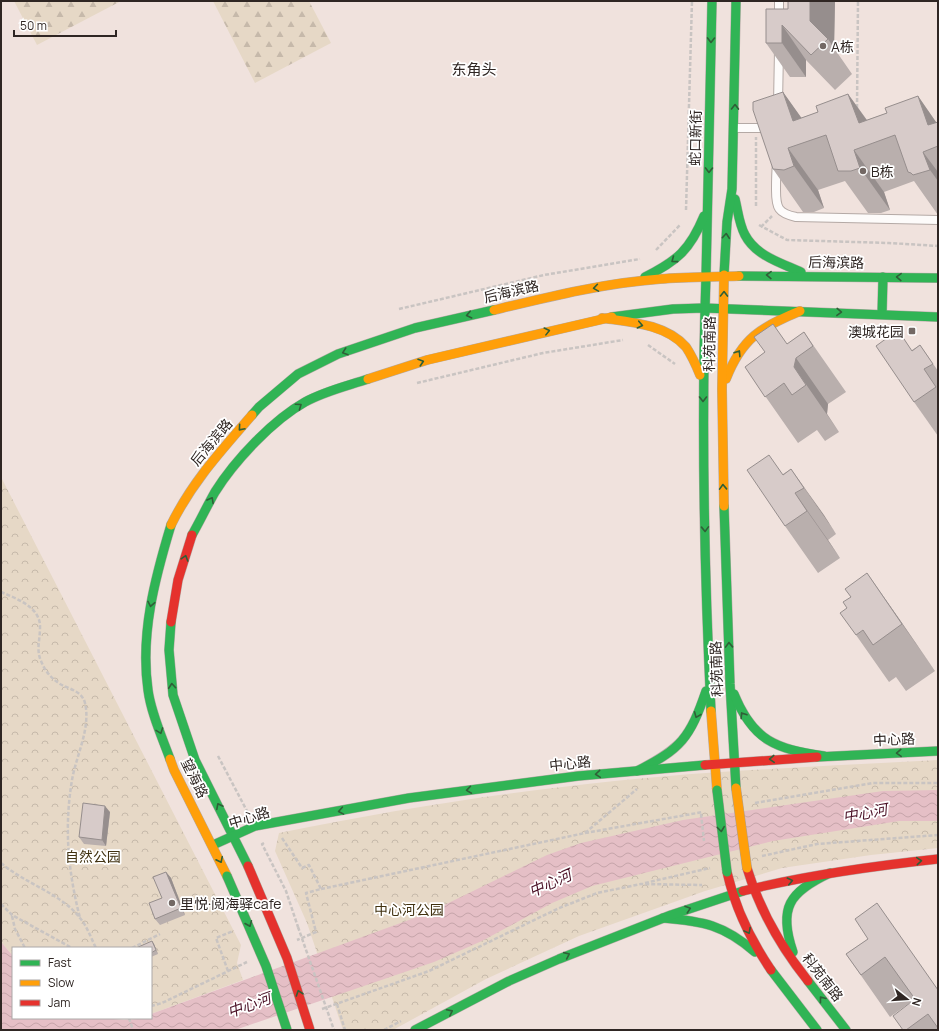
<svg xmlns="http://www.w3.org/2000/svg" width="939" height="1031" font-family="Manrope,'Noto Sans SC',sans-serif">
  <defs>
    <pattern id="forest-firs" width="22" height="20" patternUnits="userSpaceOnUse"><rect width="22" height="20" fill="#e6d8c6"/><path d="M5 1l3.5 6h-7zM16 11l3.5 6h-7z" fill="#c6b9aa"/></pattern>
    <pattern id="park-crowns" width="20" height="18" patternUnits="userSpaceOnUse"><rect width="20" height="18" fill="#e6d8c6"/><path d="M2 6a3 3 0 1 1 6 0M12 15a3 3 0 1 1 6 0" fill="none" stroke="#c6b9aa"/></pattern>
    <pattern id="water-waves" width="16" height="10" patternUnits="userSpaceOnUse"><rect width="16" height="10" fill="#e5bfc6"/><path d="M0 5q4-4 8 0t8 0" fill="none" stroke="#c5a4aa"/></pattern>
  </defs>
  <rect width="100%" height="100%" fill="#f0e2dd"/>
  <!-- forest -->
  <g fill="url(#forest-firs)">
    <path d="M14 1H121L37 45Z"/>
    <path d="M213 1H309L331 43 255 83Z"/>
  </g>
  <!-- park -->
  <g fill="url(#park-crowns)">
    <path d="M1 477 241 945 237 963 243 980 151 1014V948H13V956L1 942Z"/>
    <path d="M938 760V848L871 855 782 868 705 891 579 936 486 979 393 1030H343L307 923 275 851 279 833C373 814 467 798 562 787 687 771 813 767 938 760Z"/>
  </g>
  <!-- water -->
  <path fill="url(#water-waves)" d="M938 790V821H899L773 841 592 886 552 903 482 941 434 962 235 1030H1V942L13 956V1018H103L124 1020 151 1018V1014L428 913 547 855 581 843 683 820 883 791Z"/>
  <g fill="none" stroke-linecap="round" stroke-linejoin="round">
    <!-- lane casing -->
    <g stroke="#b4a9a5" stroke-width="10">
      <g id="lane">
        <path d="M779 18V1"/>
        <path d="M778 104 779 50"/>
        <path d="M735 128H769"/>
        <path d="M777 164C776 173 776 181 776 190 776 208 778 213 796 217L938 220"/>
      </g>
    </g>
    <!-- fast casing -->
    <g stroke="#b4a9a5" stroke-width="10">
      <g id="fast">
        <path d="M735 199C738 211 739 224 745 235 756 256 781 263 801 272"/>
        <path d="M724 275 727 222 732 189 736 1"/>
        <path d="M706 276 712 1"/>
        <path d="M706 276C701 421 704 566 711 711"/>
        <path d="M739 276 938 278"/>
        <path d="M645 277C677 261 690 250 704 216"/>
        <path d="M882 314 883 277"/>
        <path d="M612 317 673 309 704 308 938 317"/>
        <path d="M252 415 259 407 298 374 338 354 415 328 494 310"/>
        <path d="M724 506 730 684 736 788"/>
        <path d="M192 535C200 521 207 506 215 492 235 460 273 420 305 402 325 391 347 386 368 379"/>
        <path d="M171 622 169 650 173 695 195 760 248 866"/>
        <path d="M734 694C753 741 776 749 824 756"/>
        <path d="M817 757 938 751"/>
        <path d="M170 759C162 737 151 713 148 690 140 634 155 578 171 525"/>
        <path d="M637 771C681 749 690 738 706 691"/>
        <path d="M213 845 255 826 409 798 578 776 705 765"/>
        <path d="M663 918C703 921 724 925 755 952"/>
        <path d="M793 952C778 908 789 892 830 873"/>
        <path d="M771 970 817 1030"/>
        <path d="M808 981 846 1030"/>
        <path d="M415 1030 509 981 559 959 671 915 743 891"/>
      </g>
    </g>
    <!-- slow casing -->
    <g stroke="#b4a9a5" stroke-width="10">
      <g id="slow">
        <path d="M494 310C548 297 604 283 660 279 686 277 713 277 739 276"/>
        <path d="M602 318C630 322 666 324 686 347 692 356 696 365 700 375"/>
        <path d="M368 379 427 360 612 317"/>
        <path d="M726 379C742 338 761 327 800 311"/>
        <path d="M724 506 722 389 724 275"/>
        <path d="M171 525C192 482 221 451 252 415"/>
        <path d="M711 711 717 790"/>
        <path d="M170 759 174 770 227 876"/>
      </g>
    </g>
    <!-- jam casing -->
    <g stroke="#b4a9a5" stroke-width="10">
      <g id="jam">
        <path d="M171 622 178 580 192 535"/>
        <path d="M705 765 817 757"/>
        <path d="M747 868C760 911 780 946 808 981"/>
        <path d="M727 872C735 908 750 939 771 970"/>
        <path d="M743 891C807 875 873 866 938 859"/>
      </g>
    </g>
    <!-- path -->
    <g stroke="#c9c4c2" stroke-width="2.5" stroke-dasharray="4 2" stroke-linecap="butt">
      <path d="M857 108 858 1"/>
      <path d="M756 206V137"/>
      <path d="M686 210 692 1"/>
      <path d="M759 225 787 240 889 243 938 246"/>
      <path d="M761 227 772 216"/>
      <path d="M656 250 680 225"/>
      <path d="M399 309 544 275 640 259"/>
      <path d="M648 345 675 364"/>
      <path d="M417 383 543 353 623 340"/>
      <path d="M1 592C17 599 41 607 40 628 40 640 36 650 41 661 45 671 51 678 60 684 69 689 82 691 85 703 91 728 76 756 72 780 64 828 68 871 80 918"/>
      <path d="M218 756 247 811"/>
      <path d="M755 803 873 783H938"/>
      <path d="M585 833 703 812"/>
      <path d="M282 838 302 868 309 865 321 889 306 893 316 932 297 940"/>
      <path d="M264 843 262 844 286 891 298 927"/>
      <path d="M762 856 817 844 938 835"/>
      <path d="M1 863C24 883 62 894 80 918 87 926 91 938 96 948"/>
      <path d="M645 883 710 868"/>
      <path d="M321 889 585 833 637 789"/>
      <path d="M1 904 12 915 72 948"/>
      <path d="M12 916 15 929 25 948"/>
      <path d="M132 948 160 934"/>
      <path d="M228 971 216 938 233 931"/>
      <path d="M337 1004 345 1030"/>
      <path d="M151 1006 162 1003 247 962"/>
      <path d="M322 1009 429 971 557 909 597 893 641 884 702 885"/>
      <path d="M129 1018 133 1030"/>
      <path d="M384 1030 401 1021"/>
    </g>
    <!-- lane -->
    <use href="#lane" stroke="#fdfbfa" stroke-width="8"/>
    <!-- fast -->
    <use href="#fast" stroke="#30b455" stroke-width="9"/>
    <!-- slow -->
    <use href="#slow" stroke="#ff9f0a" stroke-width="9"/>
    <!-- jam -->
    <use href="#jam" stroke="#e5322d" stroke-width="9"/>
    <!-- fast-bridge casing -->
    <g stroke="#ac9e96" stroke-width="10" stroke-linecap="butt">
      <g id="fast-bridge">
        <path d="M717 790 727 872"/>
        <path d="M227 876 266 966 287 1030"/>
      </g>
    </g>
    <!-- slow-bridge casing -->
    <g stroke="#ac9e96" stroke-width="10" stroke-linecap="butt">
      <path id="slow-bridge" d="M736 788 747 868"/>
    </g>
    <!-- jam-bridge casing -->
    <g stroke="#ac9e96" stroke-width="10" stroke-linecap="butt">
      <path id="jam-bridge" d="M248 866 287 958 310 1030"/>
    </g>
    <!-- path-bridge -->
    <g stroke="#c9c4c2" stroke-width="2.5" stroke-dasharray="4 2" stroke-linecap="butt">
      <path d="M701 814 704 841"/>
      <path d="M298 927 334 1030"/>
    </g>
    <!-- fast-bridge -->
    <use href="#fast-bridge" stroke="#30b455" stroke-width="9"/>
    <!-- slow-bridge -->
    <use href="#slow-bridge" stroke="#ff9f0a" stroke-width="9"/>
    <!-- jam-bridge -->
    <use href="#jam-bridge" stroke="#e5322d" stroke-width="9"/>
  </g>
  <!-- wall -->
  <g fill="#b9afad">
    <path d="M788 1H835L834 48 852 74 835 90 806 60V77H790L766 43 788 9Z"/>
    <path d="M783 92 801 118 818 112 848 94 867 120 887 113 918 96 936 122H938V215L914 181 884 192 890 210 881 213H868L845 181 818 190 824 208 814 212H803L773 169Z"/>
    <path d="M804 332 846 392 828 404 827 414 839 432 825 441 817 430 798 443 745 367 765 352 787 344Z"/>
    <path d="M920 345 938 371V436L914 402 912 350Z"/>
    <path d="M791 469 836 534 828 540 840 558 818 573 785 526 783 474Z"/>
    <path d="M867 573 935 671 906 691 896 677 889 682 856 635 847 608 851 597Z"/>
    <path d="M110 812 106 846 84 844 79 837Z"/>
    <path d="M166 872 171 878 185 915 160 925 155 919 162 898Z"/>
    <path d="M868 939 938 990V1030H903L915 999 890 1017 846 954Z"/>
    <path d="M152 941 154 944 158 954 151 957Z"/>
  </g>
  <!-- shaded-wall -->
  <g fill="#968e8d">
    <path d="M810 1H835L834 48 828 39 810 21Z"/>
    <path d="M782 25 806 60V77L782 43Z"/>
    <path d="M783 92 813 134 793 121Z"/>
    <path d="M848 94 878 136 859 123Z"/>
    <path d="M918 96 938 125H928Z"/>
    <path d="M788 148 818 190 824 208 794 166Z"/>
    <path d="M854 150 884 192 890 210 860 168Z"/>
    <path d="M923 152 938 172V181L930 170Z"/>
    <path d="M796 358 828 404 827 414 839 432 794 367Z"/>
    <path d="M791 469 824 515 836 534 804 488Z"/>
    <path d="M795 493 828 540 840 558 807 511Z"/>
    <path d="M867 573 900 620 935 671 902 624Z"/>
    <path d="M105 806 110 812 106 846 102 840Z"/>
    <path d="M166 872 171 878 185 915 181 908Z"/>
    <path d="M152 941 154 944 158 954 156 950Z"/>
  </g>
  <!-- building -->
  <g fill="#d7cbc9" stroke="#968e8d">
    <path d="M788 1H810V21L828 39 811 55 782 25V43H766V9H788Z"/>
    <path d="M783 92 793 121 818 112 816 106 848 94 859 123 887 113 885 108 918 96 928 125 938 122V146L923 152 930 170 913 175 911 173 908 172 895 135 854 150 860 168 851 171H838L826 135 788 148 794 166 784 170 773 169 753 110V102Z"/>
    <path d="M773 324 787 344 804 332 813 346 796 358 794 367 806 385 792 395 784 383 765 397 745 367 765 352 754 337Z"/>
    <path d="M898 330 912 351 920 345 933 364 924 369 936 387 914 402 876 346Z"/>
    <path d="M769 455 783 475 791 469 804 488 795 493 807 511 785 526 747 470Z"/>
    <path d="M867 573 902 624 873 645 863 630 856 635 840 613 847 608 843 602 851 597 845 589Z"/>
    <path d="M83 803 105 806 102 840 79 837Z"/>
    <path d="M166 872 181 908 155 919 149 903 162 898 153 877Z"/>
    <path d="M877 903 938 990V1028L928 1014 906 1030H903L893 1016 915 999 885 957 861 975 846 954 868 939 855 919Z"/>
    <path d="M152 941 156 950 151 953V948H136Z"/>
  </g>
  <!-- one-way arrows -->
  <defs><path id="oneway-chevron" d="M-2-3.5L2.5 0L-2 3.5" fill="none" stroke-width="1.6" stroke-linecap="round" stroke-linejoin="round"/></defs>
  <g stroke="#2f5f37">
    <use href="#oneway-chevron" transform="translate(711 40) rotate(91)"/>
    <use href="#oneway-chevron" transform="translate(735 107) rotate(-89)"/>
    <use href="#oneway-chevron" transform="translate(709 170) rotate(91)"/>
    <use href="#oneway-chevron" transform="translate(726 236) rotate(-85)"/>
    <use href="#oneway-chevron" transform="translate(674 260) rotate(143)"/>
    <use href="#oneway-chevron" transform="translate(769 275) rotate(-179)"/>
    <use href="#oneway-chevron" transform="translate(899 277) rotate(-178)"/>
    <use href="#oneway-chevron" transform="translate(596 288) rotate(171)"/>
    <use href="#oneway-chevron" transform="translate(724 294) rotate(-89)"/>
    <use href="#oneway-chevron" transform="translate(839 312) rotate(2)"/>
    <use href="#oneway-chevron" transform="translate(469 315) rotate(167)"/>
    <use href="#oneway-chevron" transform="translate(640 325) rotate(12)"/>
    <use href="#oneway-chevron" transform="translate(547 331) rotate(-14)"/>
    <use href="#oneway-chevron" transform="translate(345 352) rotate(161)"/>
    <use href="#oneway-chevron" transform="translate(738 353) rotate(-57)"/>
    <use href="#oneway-chevron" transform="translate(421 362) rotate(-18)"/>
    <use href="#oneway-chevron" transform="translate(703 399) rotate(90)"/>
    <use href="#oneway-chevron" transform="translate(299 406) rotate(-35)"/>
    <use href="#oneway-chevron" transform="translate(241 428) rotate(131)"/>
    <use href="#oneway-chevron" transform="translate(723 487) rotate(-92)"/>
    <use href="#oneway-chevron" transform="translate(211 500) rotate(-61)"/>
    <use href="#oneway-chevron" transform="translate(705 529) rotate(88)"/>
    <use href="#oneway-chevron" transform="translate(185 558) rotate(-73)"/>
    <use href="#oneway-chevron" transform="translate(151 604) rotate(101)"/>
    <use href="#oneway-chevron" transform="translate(729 645) rotate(-92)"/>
    <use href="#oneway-chevron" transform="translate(172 686) rotate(-95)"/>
    <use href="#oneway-chevron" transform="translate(697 715) rotate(112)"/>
    <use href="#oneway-chevron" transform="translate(743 715) rotate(-123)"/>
    <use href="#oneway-chevron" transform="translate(160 731) rotate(70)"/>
    <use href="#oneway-chevron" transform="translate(899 753) rotate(177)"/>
    <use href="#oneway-chevron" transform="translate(772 759) rotate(177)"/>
    <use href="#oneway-chevron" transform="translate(598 774) rotate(175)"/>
    <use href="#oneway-chevron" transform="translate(469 790) rotate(172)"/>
    <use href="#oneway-chevron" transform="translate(219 806) rotate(-117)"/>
    <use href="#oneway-chevron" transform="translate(341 811) rotate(170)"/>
    <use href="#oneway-chevron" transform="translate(721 829) rotate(83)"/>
    <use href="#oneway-chevron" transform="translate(220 860) rotate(64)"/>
    <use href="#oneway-chevron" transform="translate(919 861) rotate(-5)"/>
    <use href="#oneway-chevron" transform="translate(790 881) rotate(-13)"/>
    <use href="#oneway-chevron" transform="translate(688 909) rotate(-19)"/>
    <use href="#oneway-chevron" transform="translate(249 924) rotate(67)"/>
    <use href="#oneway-chevron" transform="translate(748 931) rotate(62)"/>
    <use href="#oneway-chevron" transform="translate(567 955) rotate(-24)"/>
    <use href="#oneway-chevron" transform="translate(299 993) rotate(-109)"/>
    <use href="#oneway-chevron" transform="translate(822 999) rotate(-128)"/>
    <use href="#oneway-chevron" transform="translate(450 1012) rotate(-27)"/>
  </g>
  <!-- markers -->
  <g fill="#736864" stroke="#fff" stroke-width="1.5">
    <circle cx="823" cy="46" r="4"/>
    <circle cx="863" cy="171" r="4"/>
    <rect x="908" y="327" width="8" height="8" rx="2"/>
    <circle cx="172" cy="903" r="4"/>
  </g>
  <g text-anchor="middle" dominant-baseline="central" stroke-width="3.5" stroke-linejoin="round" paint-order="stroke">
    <!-- poi labels -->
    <g font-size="14" fill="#2f2623" stroke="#fff" text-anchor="start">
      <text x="831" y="46">A栋</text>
      <text x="871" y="171">B栋</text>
      <text x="904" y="331" text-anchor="end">澳城花园</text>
      <text x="180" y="903">里悦·阅海驿cafe</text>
    </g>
    <!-- street labels -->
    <g font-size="14" fill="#2f2623" stroke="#fff">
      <text transform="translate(695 138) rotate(-89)">蛇口新街</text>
      <text transform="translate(836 262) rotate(1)">后海滨路</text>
      <text transform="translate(511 291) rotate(-13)">后海滨路</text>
      <text transform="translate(709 344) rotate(-89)">科苑南路</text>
      <text transform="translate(211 442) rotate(-50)">后海滨路</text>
      <text transform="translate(716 669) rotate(-92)">科苑南路</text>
      <text transform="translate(894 739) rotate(-3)">中心路</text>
      <text transform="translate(570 763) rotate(-6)">中心路</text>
      <text transform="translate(195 778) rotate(64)">望海路</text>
      <text transform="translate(249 817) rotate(-17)">中心路</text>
      <text transform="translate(823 977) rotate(52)">科苑南路</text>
    </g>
    <!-- park labels -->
    <g font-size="14" fill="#413211" stroke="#fff">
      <text x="93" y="856">自然公园</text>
      <text x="409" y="909">中心河公园</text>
    </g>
    <!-- neighbourhood labels -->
    <g font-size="15" fill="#2f2623" stroke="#fff">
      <text x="474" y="69">东角头</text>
    </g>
    <!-- water labels -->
    <g font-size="15" font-style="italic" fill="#4c1328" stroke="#fff">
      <text transform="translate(865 813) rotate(-10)">中心河</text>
      <text transform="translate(550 883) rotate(-24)">中心河</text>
      <text transform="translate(249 1005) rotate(-20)">中心河</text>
    </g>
  </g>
  <!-- border -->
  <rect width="939" height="1031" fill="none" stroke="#2f2623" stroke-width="4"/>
  <!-- legend -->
  <rect x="12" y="947" width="140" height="72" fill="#ffffff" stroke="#aca8a7"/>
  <rect x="20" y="960" width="20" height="6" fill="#30b455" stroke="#aca8a7"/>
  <text x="48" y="967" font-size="12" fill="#2f2623">Fast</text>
  <rect x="20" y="980" width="20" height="6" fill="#ff9f0a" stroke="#aca8a7"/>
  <text x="48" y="987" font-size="12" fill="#2f2623">Slow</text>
  <rect x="20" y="1000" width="20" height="6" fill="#e5322d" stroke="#aca8a7"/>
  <text x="48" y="1007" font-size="12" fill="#2f2623">Jam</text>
  <!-- north arrow -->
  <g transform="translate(907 999) rotate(107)" stroke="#ffffff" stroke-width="3" paint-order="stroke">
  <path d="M0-3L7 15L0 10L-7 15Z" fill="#2f2623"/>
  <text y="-6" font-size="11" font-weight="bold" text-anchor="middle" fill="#2f2623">N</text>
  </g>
  <!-- scale -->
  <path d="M14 30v6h102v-6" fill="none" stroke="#2f2623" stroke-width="2"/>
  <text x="20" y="30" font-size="12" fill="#2f2623" stroke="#ffffff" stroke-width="3" paint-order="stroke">50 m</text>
</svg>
